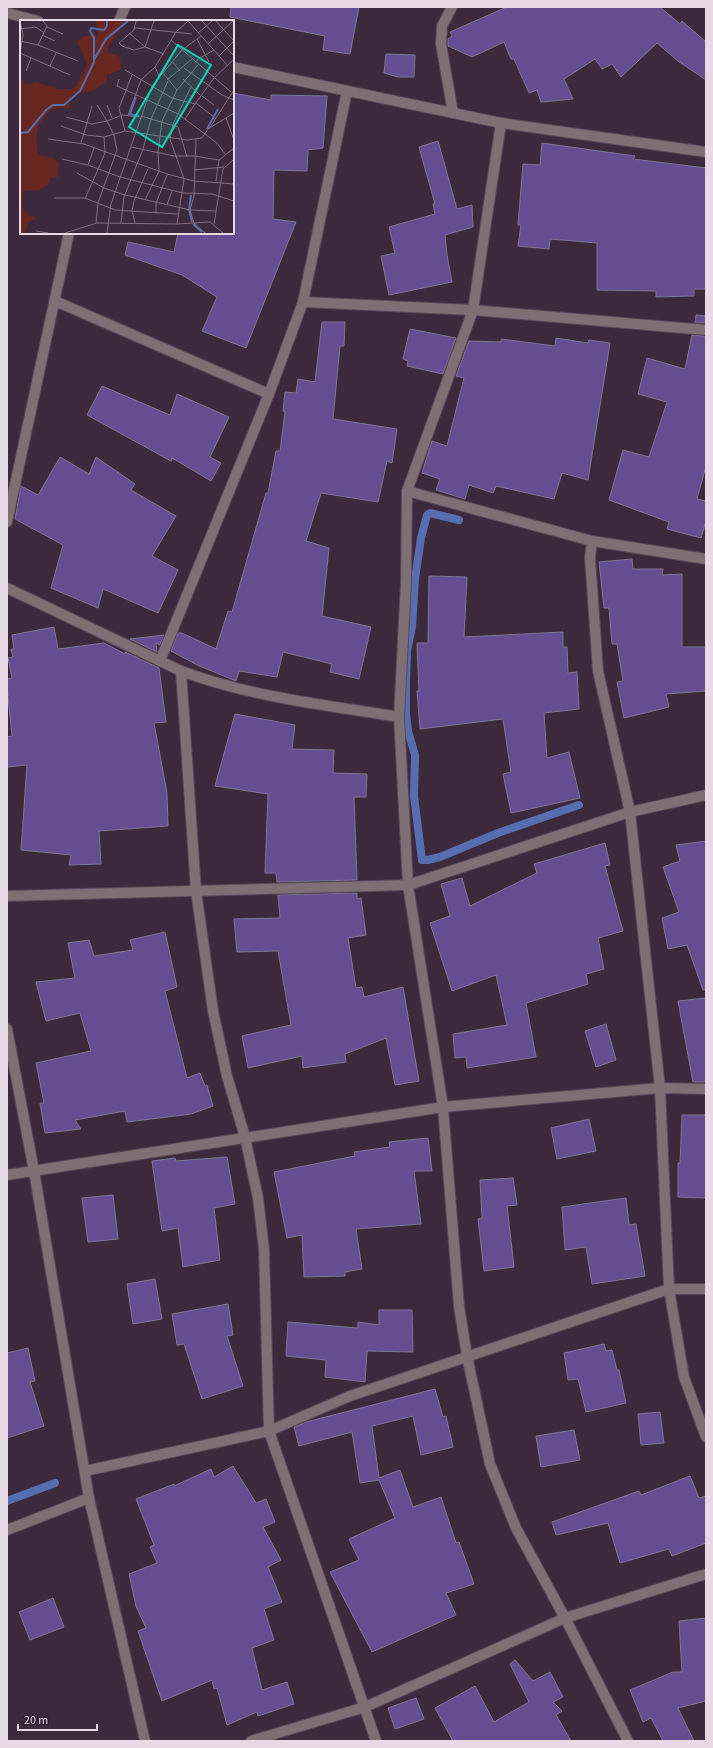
<svg xmlns="http://www.w3.org/2000/svg" width="713" height="1748" font-family="'Source Sans 3',sans-serif">
  <rect width="100%" height="100%" fill="#3d293c"/>
  <g fill="none" stroke-linecap="round" stroke-linejoin="round">
    <!-- stream -->
    <g stroke="#566eaf" stroke-width="8">
      <path d="M459 520 430 513 427 515 421 538 415 579 412 627 407 651 406 680V714L408 731 415 755 414 796 422 860H428L440 857 498 833 579 805"/>
      <path d="M7 1501 55 1483"/>
    </g>
  </g>
  <!-- building -->
  <g fill="#644e91" stroke="#7e7792">
    <path d="M231 7H359L350 54 323 50 325 36 230 17Z"/>
    <path d="M507 7H660L680 24 682 21 706 42V80L678 61 657 43 621 77 612 64 602 69 595 59 564 79 573 99 541 102 537 90 529 93 514 59H511L504 42 472 57 448 46V39L452 36 450 32Z"/>
    <path d="M386 54 415 55 414 77H398L384 73Z"/>
    <path d="M233 93 271 100V95L327 96 323 148 308 150 307 171 274 170 273 219 296 222 246 348 202 331 217 297 182 275 125 255 128 242 174 252 178 233H233Z"/>
    <path d="M438 141 457 209 472 205 473 227 445 235 447 255 452 282 389 295 381 256 395 253 389 227 435 214 433 204H435L419 147Z"/>
    <path d="M542 143 635 156 633 159 706 168V289H694V296L656 297V291L597 290V243L550 239 549 249 518 246 521 225H518L523 164 540 165Z"/>
    <path d="M696 315 706 316V323H695Z"/>
    <path d="M322 322H345L344 346H340L333 419 397 429 392 463 387 461 378 502 321 493 306 541 329 548 322 616 371 627 359 679 330 672 332 664 283 652 277 677 239 671 236 681 197 665 171 651 178 633H182L216 649 228 611 232 612 266 493H268L276 451H280L285 412 283 411 285 392 296 393 298 379 315 382Z"/>
    <path d="M410 329 456 338 443 374 407 366 408 361 403 359Z"/>
    <path d="M692 335 706 336V466L697 499 706 501V521L701 538 667 529 669 522 609 500 623 450 649 457 667 402 638 394 647 358 685 369Z"/>
    <path d="M556 338 588 343 589 340 610 343 588 480 562 473 554 499 496 486 493 493 469 485 465 499 436 490 440 479 422 473 432 441 447 446 464 378 456 376 469 341 501 342V339L555 346Z"/>
    <path d="M102 386 170 415 177 394 229 417 210 457 221 463 211 481 172 458 171 461 87 415Z"/>
    <path d="M60 457 89 474 96 457 135 484 131 490 176 516 152 556 178 570 158 613 103 589 98 608 51 588 63 545 15 519 21 486 38 495Z"/>
    <path d="M632 559 633 569H663L662 575 682 574V647H706V691L666 694 669 707 624 718 617 682 623 681 617 644H612L609 608H604L599 562Z"/>
    <path d="M429 576 467 577 464 637 563 632V647H567L568 673 577 672 579 709 544 713 547 758 569 752 580 798 511 813 503 774 511 772 503 719 420 729 417 691H419L417 643H428Z"/>
    <path d="M54 627 58 649 104 643 125 654V652L159 668 166 722 154 723 167 793 168 826 99 831 101 864 69 865 71 855 21 850 27 765 7 767V737L12 736 7 686V679L12 678 8 658 13 657 11 649H14L12 635Z"/>
    <path d="M164 635 160 645 156 643 157 652 130 639Z"/>
    <path d="M235 714 295 725 292 749 334 750 333 773 367 774 366 797H354L357 880 277 882 276 873H265L268 794 215 786Z"/>
    <path d="M706 841V990H703L687 945 668 949 662 918 679 912 663 867 680 861 676 845Z"/>
    <path d="M605 843 610 865 605 866 623 931 598 938 604 969 586 974 588 984 526 1003 536 1057 467 1068 466 1057 455 1058 453 1034 507 1025 496 975 452 991 430 923 450 916 441 884 462 878 470 906 537 873 534 864Z"/>
    <path d="M357 893V899L361 898 366 935 348 938 356 988 362 987 364 997 403 987 419 1081 395 1085 386 1038 345 1054 346 1062 303 1068 302 1056 248 1068 242 1036 291 1025 278 951 237 952 234 919 280 918 278 895Z"/>
    <path d="M165 932 177 987 165 991 187 1078 200 1073 205 1086 207 1085 213 1106 191 1114 127 1122 125 1111 75 1120 81 1129 45 1133 40 1103H44L36 1063 91 1051 80 1013 46 1021 36 982 75 978 68 943 89 940 94 956 133 950 130 940Z"/>
    <path d="M706 998V1082H693L678 1001Z"/>
    <path d="M606 1024 616 1060 596 1067 585 1031Z"/>
    <path d="M682 1115H706V1198L678 1197V1163H680Z"/>
    <path d="M589 1119 596 1151 557 1159 551 1128Z"/>
    <path d="M428 1138 432 1171H414L421 1224 356 1229 362 1269 345 1272V1276L304 1277 302 1235 287 1238 274 1172 355 1156 354 1152 390 1147 389 1142Z"/>
    <path d="M227 1157 235 1204 214 1208 220 1260 183 1267 178 1228 162 1231 152 1161 175 1158 176 1161Z"/>
    <path d="M513 1178 517 1205 507 1206 514 1267 484 1271 478 1219 482 1218 480 1180Z"/>
    <path d="M113 1195 118 1239 88 1242 82 1198Z"/>
    <path d="M626 1198 629 1225 636 1224 645 1276 592 1284 586 1247 565 1250 562 1207Z"/>
    <path d="M155 1279 162 1319 133 1324 127 1284Z"/>
    <path d="M228 1304 233 1335 227 1336 243 1386 202 1399 184 1344 177 1345 172 1314Z"/>
    <path d="M379 1310H412L413 1352 367 1351 365 1382 325 1377 326 1360 286 1356 288 1322 358 1328V1322L379 1325Z"/>
    <path d="M604 1344 606 1351 612 1350 617 1370H619L626 1403 586 1412 578 1379 568 1380 564 1353Z"/>
    <path d="M28 1348 35 1381 30 1382 44 1426 7 1438V1353Z"/>
    <path d="M435 1389 443 1417 446 1416 453 1447 421 1455 413 1416 372 1426 379 1478 400 1470 413 1507 441 1497 456 1543 459 1542 474 1584 446 1593 456 1615 372 1652 330 1572 359 1560 349 1539 395 1518 379 1480 360 1483 352 1432 299 1446 294 1427 306 1422Z"/>
    <path d="M660 1412 664 1443 641 1445 638 1414Z"/>
    <path d="M574 1430 580 1460 541 1467 536 1436Z"/>
    <path d="M233 1466 256 1503 266 1499 275 1522 263 1527 281 1560 268 1567 282 1602 264 1609 274 1640 252 1648 262 1690 287 1682 294 1704 258 1716 257 1712 227 1725 217 1688 214 1689 212 1680 162 1701 138 1631 146 1628 136 1606 129 1574 157 1563 150 1547 154 1545 136 1499 174 1484V1486L211 1469 214 1477Z"/>
    <path d="M690 1476 699 1498 706 1496V1543L672 1556 669 1549 620 1563 608 1523 556 1535 552 1522 639 1491 641 1495Z"/>
    <path d="M53 1598 64 1627 30 1640 19 1612Z"/>
    <path d="M706 1618V1701L678 1708 694 1741H663L651 1718 643 1722 630 1690 673 1672H682L679 1621Z"/>
    <path d="M515 1660 533 1681 550 1672 563 1697 553 1702 562 1711 556 1715 571 1741H453L435 1708 475 1686 494 1722 529 1702 510 1664Z"/>
    <path d="M416 1698 424 1719 395 1729 388 1708Z"/>
  </g>
  <g fill="none" stroke-linecap="round" stroke-linejoin="round">
    <!-- minor casing -->
    <g stroke="#584557" stroke-width="12">
      <g id="minor">
        <path d="M452 7 442 26 441 44 453 113"/>
        <path d="M7 13 38 21"/>
        <path d="M119 21 125 7"/>
        <path d="M233 67 501 123 706 152"/>
        <path d="M501 123 473 310 407 491 406 582 399 717 408 885 443 1107 459 1306 467 1356 490 1464 516 1528 565 1618 628 1741"/>
        <path d="M55 301 269 394"/>
        <path d="M303 302 473 310 706 330"/>
        <path d="M407 491 592 541 706 559"/>
        <path d="M7 522 69 233"/>
        <path d="M592 541 590 558 598 671 630 812 660 1088 669 1289 684 1377 706 1437"/>
        <path d="M7 588 181 671C251 697 326 705 399 717"/>
        <path d="M160 661 269 394 303 302 347 91"/>
        <path d="M181 671 196 891 213 1011 227 1076 245 1137 258 1198 264 1249 269 1431 376 1741"/>
        <path d="M7 896 408 885 630 812 706 795"/>
        <path d="M7 1029 34 1171 89 1498 145 1741"/>
        <path d="M7 1175 443 1107 660 1088 706 1089"/>
        <path d="M85 1471 269 1431 350 1396 669 1289H706"/>
        <path d="M7 1530 89 1498"/>
        <path d="M251 1741 365 1707 565 1618 706 1574"/>
      </g>
    </g>
    <!-- minor -->
    <use href="#minor" stroke="#7d6f73" stroke-width="10"/>
  </g>
  <!-- overview -->
  <g transform="translate(20 20)">
    <rect width="214" height="214" fill="#3d293c"/>
    <path d="M76 1H106L88 27V33L100 37 101 50 87 55V60L75 70 52 75 49 88 31 89 19 104 16 116 18 135 34 138 39 143 38 157 31 158 28 165 19 170 3 171 2 187 8 195 15 198 8 203 5 213H0V57L7 65 16 62 37 69H51L56 66 66 47V40L57 22 64 16 78 15Z" fill="#682621"/>
    <path fill="none" stroke="#566eaf" stroke-width="2" d="M74 40 86 19 108 1M74 42V18L70 11 71 8 84 10 87 6V1M116 77 110 94 119 96M187 109 198 89M0 113 8 112 26 90 33 85H44L60 71 74 42M171 175 169 190 172 202M173 204 182 212"/>
    <path fill="none" stroke="#817080" stroke-width="1" d="M0 1 3 15 0 33M116 1 114 10 99 23 102 26 114 30 125 27 134 1M168 1 208 46M182 1 214 36M196 1 214 21M27 7 43 14M115 8 172 14M0 9 16 7 24 13M109 13 125 27 144 34M178 13 192 1M22 15 35 21M177 19 189 42M151 20 211 72M0 21 18 25 58 41M188 24 213 1M18 25 27 6 23 1M0 33 50 55M199 36 214 21M152 41 160 51M176 43 178 39 194 30M30 46 36 33M164 48 202 75 214 80M105 50 152 78 175 84 194 58 214 39M6 51 11 38M142 52 157 70M139 56 135 47 156 12 168 1M99 59 97 66 158 94 197 123 205 134M163 59 180 75M147 60 172 39M182 76 194 85M176 83 194 97M87 85 92 98M108 95 121 60 135 47M121 96 158 107 167 137M46 97 72 104 87 101 77 85M206 98 214 120M165 99 175 84M41 106 66 115 84 117 105 111 167 120 182 118 188 109 214 93M189 109 214 70M105 111 99 88 112 55M28 119 64 124 147 154 174 161 214 164M176 119 174 176 170 190 174 203 185 213M61 123 72 86M111 127 154 136H174L199 140M74 128 68 145 100 157 163 173 192 174 214 181M42 139 68 145M174 150 204 147M57 153 84 168 105 175 170 190 196 191M196 161 199 140 214 128M34 178H65L95 190 158 194M65 179 85 133 84 117M125 180 139 151 138 132 142 101 157 70 178 45M147 185 152 171M136 194V183L147 155M76 203 78 183 97 130 94 115 87 101 102 95 120 97M101 203 104 177 123 129 131 99 148 61M115 203 112 191 114 181 128 149M157 204 164 159 150 119 153 104 171 67M194 204 203 149 214 139M16 211 28 213M45 213 77 203 157 204 190 202 203 213M87 213 91 184 132 66 162 30 181 16"/>
    <path fill="#09d5b5" fill-opacity="0.15" stroke="#09d5b5" stroke-width="2" d="M158 25 191 45 142 127 109 107Z"/>
    <rect width="214" height="214" fill="none" stroke="#e7dae6" stroke-width="2"/>
  </g>
  <!-- border -->
  <rect width="713" height="1748" fill="none" stroke="#e7dae6" stroke-width="16"/>
  <!-- scale -->
  <path d="M18 1724v6h79v-6" fill="none" stroke="#e7dae6" stroke-width="2"/>
  <text x="24" y="1724" font-size="12" fill="#e7dae6" stroke="#321f32" stroke-width="3" paint-order="stroke">20 m</text>
</svg>
